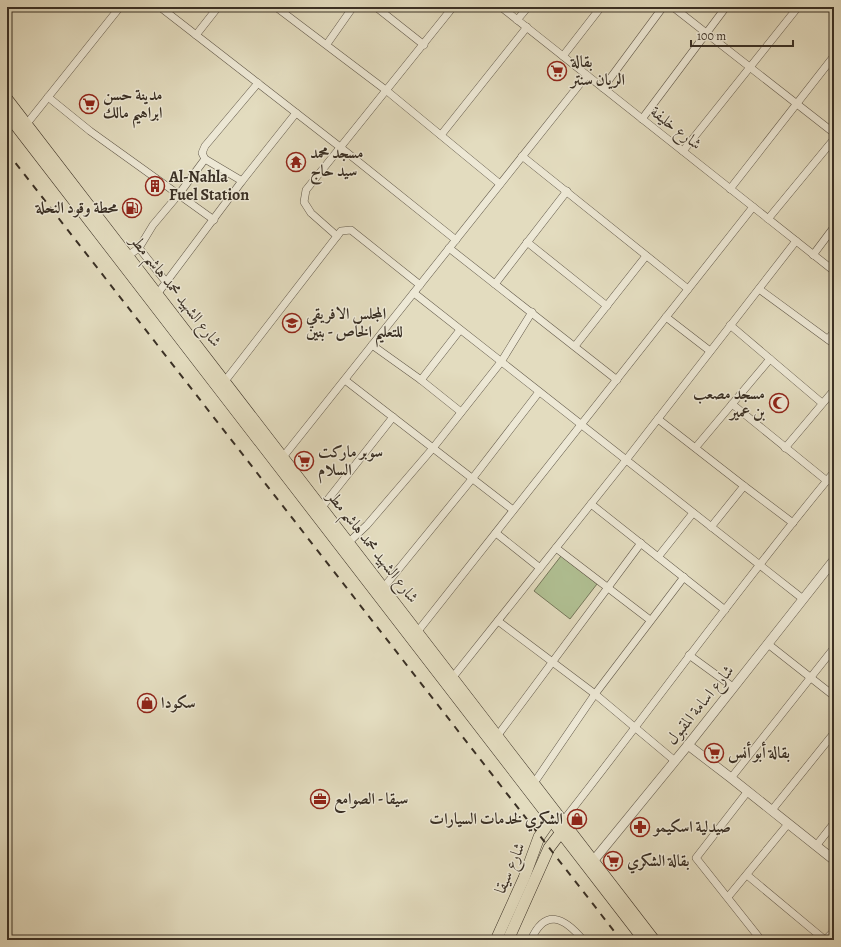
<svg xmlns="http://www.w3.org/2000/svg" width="841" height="947" font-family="Alegreya,Amiri,serif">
  <rect width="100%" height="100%" fill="#e3dcbf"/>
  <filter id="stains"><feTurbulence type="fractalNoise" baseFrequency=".005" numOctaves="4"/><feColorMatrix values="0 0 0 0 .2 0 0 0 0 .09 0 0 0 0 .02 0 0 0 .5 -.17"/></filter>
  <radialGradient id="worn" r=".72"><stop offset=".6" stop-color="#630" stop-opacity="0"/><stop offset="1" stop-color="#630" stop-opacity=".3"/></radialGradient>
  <!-- pitch -->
  <path fill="#b1c194" stroke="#76785c" d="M561 556 597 584 570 619 534 591Z"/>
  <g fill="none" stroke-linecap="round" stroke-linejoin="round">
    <!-- minor casing -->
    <g stroke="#645b4c" stroke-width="8">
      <g id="minor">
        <path d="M160 7 340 147 456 240"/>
        <path d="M276 7 387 91 500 184"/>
        <path d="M376 7 424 45"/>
        <path d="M501 7 834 271"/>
        <path d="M673 7 834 133"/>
        <path d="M517 20 528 7"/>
        <path d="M196 35 218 7"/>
        <path d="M327 44 353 7"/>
        <path d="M563 56 601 7"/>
        <path d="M603 88 663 7"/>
        <path d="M48 97 90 131 214 220"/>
        <path d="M642 119 726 7"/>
        <path d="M25 126 120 7"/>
        <path d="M441 135 527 27"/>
        <path d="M683 151 798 7"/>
        <path d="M522 156 688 289"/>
        <path d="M242 181 205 159 202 153 205 146 258 83"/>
        <path d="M730 189 834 56"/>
        <path d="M768 219 834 139"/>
        <path d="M337 236 311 213 304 202 306 190 453 7"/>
        <path d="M527 242 607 306"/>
        <path d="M139 248 166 282"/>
        <path d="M449 248 617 380"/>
        <path d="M813 255 834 227"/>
        <path d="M126 257 139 248 153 225 179 194 205 159"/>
        <path d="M495 284 567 191"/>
        <path d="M759 289 834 344"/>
        <path d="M158 293 242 181 296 113"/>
        <path d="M414 293 803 599"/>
        <path d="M666 317 710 351"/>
        <path d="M730 325 822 403"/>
        <path d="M828 339 834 332"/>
        <path d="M372 345 421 380 461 412"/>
        <path d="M575 346 646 256"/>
        <path d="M345 380 513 510"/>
        <path d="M421 380 460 330"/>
        <path d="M225 381 341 231 351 230 420 285"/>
        <path d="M732 404 827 481"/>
        <path d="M658 419 744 486 793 523"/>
        <path d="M696 447 770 359"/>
        <path d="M785 448 834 390"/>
        <path d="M283 457 587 75"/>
        <path d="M591 504 725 610"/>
        <path d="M322 507 393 417"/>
        <path d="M711 527 744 486"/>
        <path d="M496 533 540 568"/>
        <path d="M349 542 367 525 433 448 501 362 532 312"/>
        <path d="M556 548 650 620"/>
        <path d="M658 557 693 513"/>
        <path d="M384 587 472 479 539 392"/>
        <path d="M498 621 595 694 675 761"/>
        <path d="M418 631 753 207"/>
        <path d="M768 644 834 696"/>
        <path d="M689 655 733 687"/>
        <path d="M453 677 626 460 796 241"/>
        <path d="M498 735 641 543"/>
        <path d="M731 778 834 648"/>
        <path d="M534 783 595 694 684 577"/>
        <path d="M748 791 696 858 761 940"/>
        <path d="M772 810 834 733"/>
        <path d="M563 821C654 705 740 585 834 472"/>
        <path d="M816 846 834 823"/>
        <path d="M747 875 825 940"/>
        <path d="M728 897 788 824"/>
        <path d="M531 940C545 908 564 917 583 940"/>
        <path d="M825 940 834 931"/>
      </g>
    </g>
    <!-- tertiary casing -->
    <g stroke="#645b4c" stroke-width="10">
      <g id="tertiary">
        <path d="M688 745 731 778 834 860"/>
        <path d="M588 864 594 860 688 745 834 560"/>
      </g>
    </g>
    <!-- primary casing -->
    <g stroke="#3a3025" stroke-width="12">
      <g id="primary">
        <path d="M7 99 654 940"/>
        <path d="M7 114 644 940"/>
        <path d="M496 940 524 878 539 837 555 814"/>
        <path d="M508 940 549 848 565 827"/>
      </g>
    </g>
    <!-- minor -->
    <use href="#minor" stroke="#ede8d5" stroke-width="7"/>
    <!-- tertiary -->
    <use href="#tertiary" stroke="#ede8d5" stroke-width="9"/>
    <!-- primary -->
    <use href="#primary" stroke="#e3dcbf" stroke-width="11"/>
    <!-- rail -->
    <path stroke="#3a3025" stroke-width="2" stroke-dasharray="7 7" stroke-linecap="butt" d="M7 152 621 940"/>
  </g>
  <!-- icons -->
  <defs>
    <g id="supermarket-ring" transform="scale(1)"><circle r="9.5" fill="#ede8d5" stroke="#8f2418" stroke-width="1.5"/><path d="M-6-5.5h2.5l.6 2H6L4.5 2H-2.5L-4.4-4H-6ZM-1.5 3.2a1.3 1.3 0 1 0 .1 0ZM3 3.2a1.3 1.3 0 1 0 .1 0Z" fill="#8f2418"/></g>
    <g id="temple-ring" transform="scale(1)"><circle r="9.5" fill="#ede8d5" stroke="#8f2418" stroke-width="1.5"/><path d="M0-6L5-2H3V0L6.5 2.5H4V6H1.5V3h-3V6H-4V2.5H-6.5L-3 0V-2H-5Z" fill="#8f2418"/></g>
    <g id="building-ring" transform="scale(1)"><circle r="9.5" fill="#ede8d5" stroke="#8f2418" stroke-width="1.5"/><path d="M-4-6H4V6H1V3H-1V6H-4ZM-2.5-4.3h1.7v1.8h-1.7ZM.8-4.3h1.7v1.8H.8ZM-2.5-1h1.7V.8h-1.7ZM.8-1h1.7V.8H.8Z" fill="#8f2418"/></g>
    <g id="fuel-ring" transform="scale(1)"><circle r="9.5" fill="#ede8d5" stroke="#8f2418" stroke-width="1.5"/><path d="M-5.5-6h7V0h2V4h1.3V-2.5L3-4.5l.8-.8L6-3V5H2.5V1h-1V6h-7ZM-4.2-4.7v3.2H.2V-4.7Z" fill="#8f2418"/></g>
    <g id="school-ring" transform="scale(1)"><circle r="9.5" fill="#ede8d5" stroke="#8f2418" stroke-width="1.5"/><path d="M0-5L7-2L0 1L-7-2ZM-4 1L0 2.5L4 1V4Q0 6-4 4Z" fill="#8f2418"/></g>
    <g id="mosque-ring" transform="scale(1)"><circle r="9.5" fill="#ede8d5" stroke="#8f2418" stroke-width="1.5"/><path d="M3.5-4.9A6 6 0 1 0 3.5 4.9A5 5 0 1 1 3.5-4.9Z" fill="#8f2418"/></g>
    <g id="shop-ring" transform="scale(1)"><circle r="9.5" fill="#ede8d5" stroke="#8f2418" stroke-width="1.5"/><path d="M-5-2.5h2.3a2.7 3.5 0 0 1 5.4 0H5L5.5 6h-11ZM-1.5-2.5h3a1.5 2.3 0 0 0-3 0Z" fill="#8f2418"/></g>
    <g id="office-ring" transform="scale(1)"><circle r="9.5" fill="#ede8d5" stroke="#8f2418" stroke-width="1.5"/><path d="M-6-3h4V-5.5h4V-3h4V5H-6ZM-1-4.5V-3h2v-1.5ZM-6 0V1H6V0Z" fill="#8f2418"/></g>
    <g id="pharmacy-ring" transform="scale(1)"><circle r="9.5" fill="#ede8d5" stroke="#8f2418" stroke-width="1.5"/><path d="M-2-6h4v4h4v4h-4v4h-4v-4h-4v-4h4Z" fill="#8f2418"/></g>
  </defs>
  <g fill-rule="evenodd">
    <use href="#supermarket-ring" x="557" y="71"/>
    <use href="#supermarket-ring" x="89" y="104"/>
    <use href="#temple-ring" x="296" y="162"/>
    <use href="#building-ring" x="155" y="186"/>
    <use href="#fuel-ring" x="132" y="208"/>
    <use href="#school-ring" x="292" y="323"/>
    <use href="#mosque-ring" x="779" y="403"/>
    <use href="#supermarket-ring" x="304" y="461"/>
    <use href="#shop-ring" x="147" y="703"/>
    <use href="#supermarket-ring" x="714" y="753"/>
    <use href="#office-ring" x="320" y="799"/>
    <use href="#shop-ring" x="577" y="819"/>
    <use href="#pharmacy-ring" x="640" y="827"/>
    <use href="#supermarket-ring" x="613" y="861"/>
  </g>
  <g text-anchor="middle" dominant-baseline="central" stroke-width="3" stroke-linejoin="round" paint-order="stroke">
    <!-- poi labels -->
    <g font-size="16" font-weight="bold" fill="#3a3025" stroke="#ede8d5" text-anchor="start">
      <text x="571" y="62">بقالة<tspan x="571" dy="18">الريان سنتر</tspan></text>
      <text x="103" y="95">مدينة حسن<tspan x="103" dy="18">ابراهيم مالك</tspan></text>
      <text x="310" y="153">مسجد محمد<tspan x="310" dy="18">سيد حاج</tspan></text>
      <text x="169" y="177">Al-Nahla<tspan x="169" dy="18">Fuel Station</tspan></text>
      <text x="118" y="208" text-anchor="end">محطة وقود النحلة</text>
      <text x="306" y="314">المجلس الافريقي<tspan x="306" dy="18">للتعليم الخاص - بنين</tspan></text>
      <text x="765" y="394" text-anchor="end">مسجد مصعب<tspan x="765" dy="18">بن عمير</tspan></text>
      <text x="318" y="452">سوبر ماركت<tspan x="318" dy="18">السلام</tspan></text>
      <text x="161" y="703">سكودا</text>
      <text x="728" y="753">بقالة أبو أنس</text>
      <text x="334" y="799">سيقا - الصوامع</text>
      <text x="563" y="819" text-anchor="end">الشكري لخدمات السيارات</text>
      <text x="654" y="827">صيدلية اسكيمو</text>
      <text x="627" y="861">بقالة الشكري</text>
    </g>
    <!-- street labels -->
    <g font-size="16" fill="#3a3025" stroke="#ede8d5">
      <text transform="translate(676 128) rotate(38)">شارع خليفة</text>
      <text transform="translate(176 291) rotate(52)">شارع الشهيد محمد هاشم مطر</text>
      <text transform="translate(373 547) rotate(52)">شارع الشهيد محمد هاشم مطر</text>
      <text transform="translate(700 705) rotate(-51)">شارع اسامة المقبول</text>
      <text transform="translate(510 868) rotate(-67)">شارع سيقا</text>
    </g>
  </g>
  <!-- margin -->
  <rect width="841" height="947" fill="none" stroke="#e3dcbf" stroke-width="24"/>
  <rect x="8" y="8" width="825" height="931" fill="none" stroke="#3a3025" stroke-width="2"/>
  <rect x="12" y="12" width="817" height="923" fill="none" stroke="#3a3025"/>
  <!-- scale -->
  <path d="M691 40v6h102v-6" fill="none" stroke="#3a3025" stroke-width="2"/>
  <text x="697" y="40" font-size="12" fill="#3a3025" stroke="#ede8d5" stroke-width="3" paint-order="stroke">100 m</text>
  <rect width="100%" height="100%" filter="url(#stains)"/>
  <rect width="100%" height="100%" fill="url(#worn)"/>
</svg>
